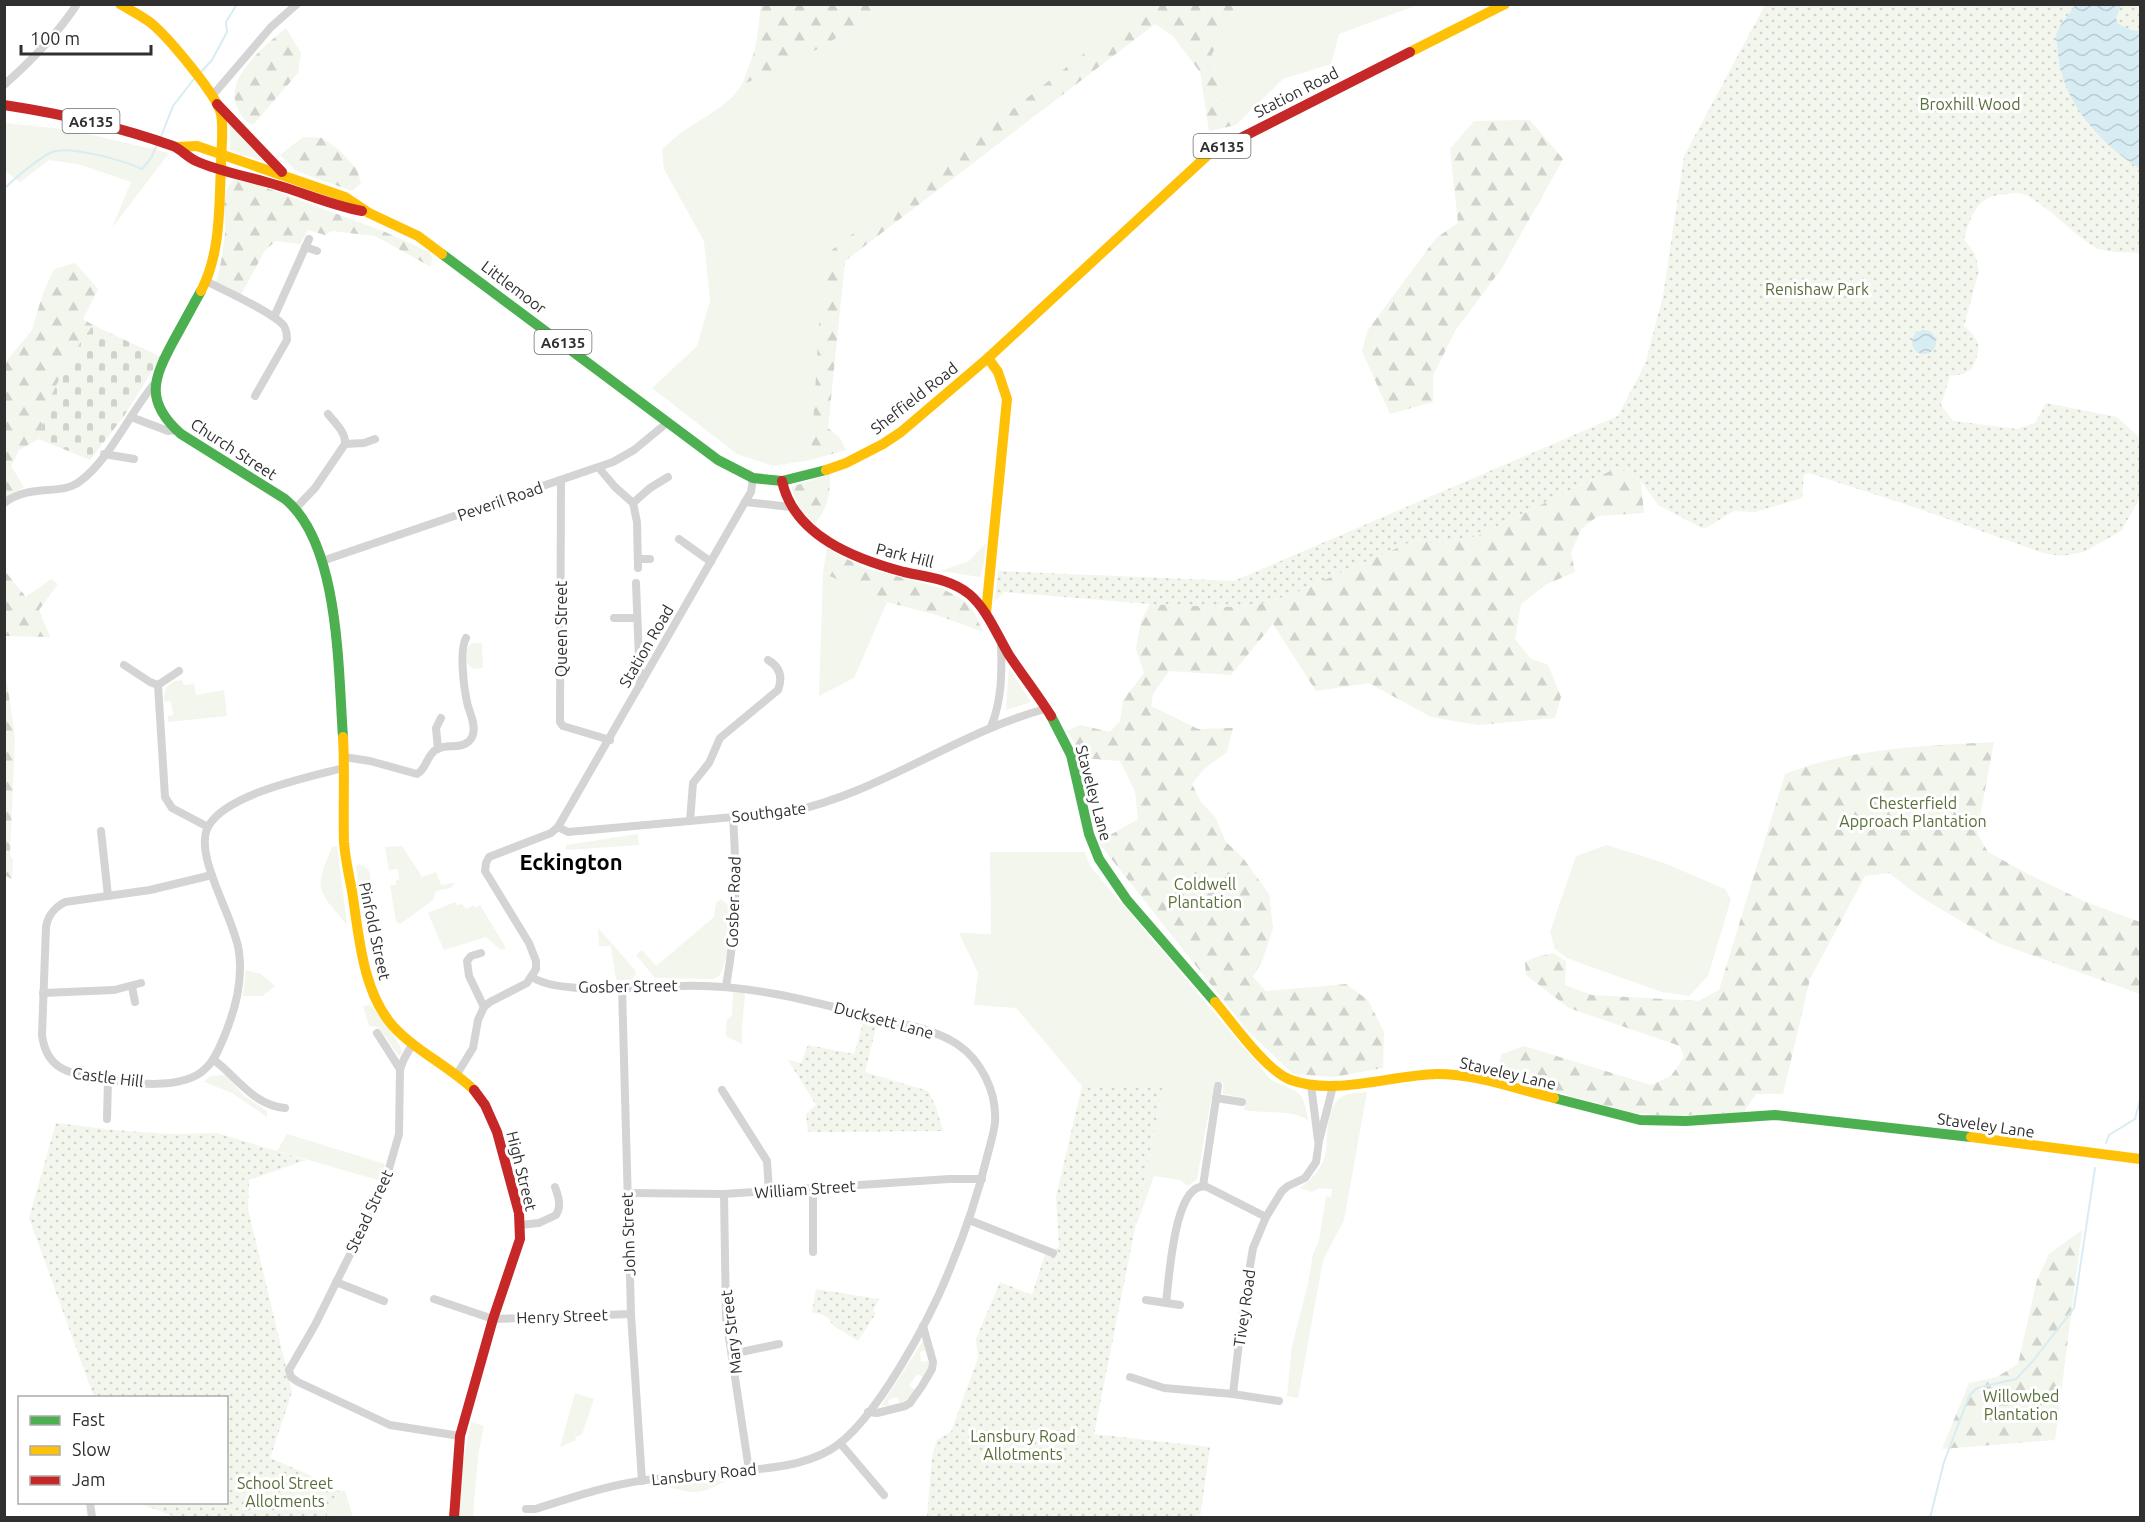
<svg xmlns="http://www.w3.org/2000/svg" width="2145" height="1522" font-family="Ubuntu,sans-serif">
  <defs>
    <pattern id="forest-firs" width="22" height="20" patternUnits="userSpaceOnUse" patternTransform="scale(1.5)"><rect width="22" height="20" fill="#f2f6ec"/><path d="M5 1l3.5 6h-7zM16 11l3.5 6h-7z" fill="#d0d3cb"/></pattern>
    <pattern id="cemetery-stones" width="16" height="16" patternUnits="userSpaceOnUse" patternTransform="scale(1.5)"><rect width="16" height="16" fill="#f2f6ec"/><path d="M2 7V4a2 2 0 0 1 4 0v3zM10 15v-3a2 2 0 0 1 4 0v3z" fill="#d0d3cb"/></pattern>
    <pattern id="park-dots" width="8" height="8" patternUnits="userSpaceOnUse" patternTransform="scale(1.5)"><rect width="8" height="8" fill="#f2f6ec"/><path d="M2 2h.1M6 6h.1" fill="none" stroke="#d0d3cb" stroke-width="1.8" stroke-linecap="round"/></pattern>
    <pattern id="water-waves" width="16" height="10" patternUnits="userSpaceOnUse" patternTransform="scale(1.5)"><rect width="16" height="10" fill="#d8ecf3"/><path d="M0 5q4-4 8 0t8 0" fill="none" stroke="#bacbd1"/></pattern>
  </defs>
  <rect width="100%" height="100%" fill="#fff"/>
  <!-- grass -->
  <g fill="#f2f6ec">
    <path d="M761 5H1146L824 257 811 460 773 466 737 454 652 388 697 346 710 301 704 241 664 169 662 150C683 127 707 119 729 100 754 80 758 34 761 5Z"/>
    <path d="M1236 5H1417L1339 34 1331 64 1283 79 1236 125 1220 91 1212 53Z"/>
    <path d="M230 121 268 163 230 150Z"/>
    <path d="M6 123 71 130 169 153 112 228 131 182 78 164 49 160 20 182 5 171Z"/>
    <path d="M986 543 983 568 980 577 940 571 969 561Z"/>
    <path d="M823 573 887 602 854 678 819 696Z"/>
    <path d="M472 643H482L483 668 473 669 467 663V649Z"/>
    <path d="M1009 668 1031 702 1006 710Z"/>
    <path d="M182 680 184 685 194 684 196 695 224 690 227 716 168 722V716L173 715 171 701 164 702C164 688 167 682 182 680Z"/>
    <path d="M638 834 639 845 566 850V845Z"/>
    <path d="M1607 845 1664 863 1725 889 1731 899 1708 976 1689 996 1662 992 1594 968 1567 958 1555 949 1550 932 1576 856Z"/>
    <path d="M337 846 347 925C318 889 313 892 332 847Z"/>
    <path d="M402 846 422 877 436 872 441 885 455 883 451 888 436 891 433 900 400 924 396 922 390 885H396V880H399L398 869 389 870 385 847Z"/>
    <path d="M990 852H1085L1090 866 1271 1080C1299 1093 1303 1088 1308 1120 1290 1109 1265 1114 1244 1110L1246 1098 1223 1094V1083H1214L1197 1179 1188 1186 1180 1180 1154 1176 1135 1229 1163 1087 1082 1086 1016 1008 974 1005 978 973 959 933 991 934Z"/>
    <path d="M359 864 368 869 370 874 376 915 369 926 365 927 356 866Z"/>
    <path d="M721 899 729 906C729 928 731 957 719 976L713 979 655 978 636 955 642 950 656 966 714 917 716 903Z"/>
    <path d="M455 902 457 905 462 904 466 909 474 905 476 908 480 905 506 948 501 950 486 937 444 950 428 913Z"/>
    <path d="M598 928 635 970 636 974 631 980H616L611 946H599Z"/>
    <path d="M246 970 261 974 275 986 262 996H243Z"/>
    <path d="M733 992 744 993 745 996 742 1027V1044L726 1036 727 1020 732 1015Z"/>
    <path d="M371 1005C379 1017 400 1040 402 1052L399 1056 378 1027 369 1026 363 1006Z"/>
    <path d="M226 1075 244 1096 267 1111V1117L232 1093 204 1082 210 1076Z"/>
    <path d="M1367 1092 1344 1220 1323 1260 1298 1398 1287 1396 1292 1346 1308 1284 1313 1254 1319 1241 1326 1196 1331 1197 1332 1189 1319 1188 1312 1192 1300 1188C1311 1180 1321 1170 1325 1156 1329 1139 1324 1111 1340 1098 1347 1093 1358 1093 1367 1092Z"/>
    <path d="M287 1134 385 1164 378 1180 277 1151Z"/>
    <path d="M923 1341 927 1350 920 1352 921 1362 928 1361 929 1367 923 1377 917 1374 909 1386 916 1390 909 1399 900 1403 897 1397 888 1400 889 1405 881 1406Z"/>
    <path d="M575 1393 594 1399 582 1434 575 1437 576 1440 560 1447Z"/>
    <path d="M471 1422 484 1426 478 1455 473 1517 460 1518 461 1473Z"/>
    <path d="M733 1476C703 1495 694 1496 661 1484Z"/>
    <path d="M339 1491H345L353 1517 326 1518Z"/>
  </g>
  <!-- forest -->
  <g fill="url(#forest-firs)">
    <path d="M761 5V4L883 5 826 45 742 85 757 44Z"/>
    <path d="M1146 5H1236L1212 54 1220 91 1236 125 1209 131 1200 72 1173 36 1155 24 845 261 828 428 840 438 846 450 811 460 823 257Z"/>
    <path d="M286 28 301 53 298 73 253 125C245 121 242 118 238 109 222 79 265 46 286 28Z"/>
    <path d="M1530 120 1563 159 1502 268 1455 331 1433 376V402L1390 414 1362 351 1368 330 1436 238 1458 223 1450 149 1474 121Z"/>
    <path d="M303 137 322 138 338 149 357 169 361 183 352 191 296 171 280 155Z"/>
    <path d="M236 178H240L383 231 429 252 432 257 431 267 375 236 332 231 325 235 308 230 300 244 276 241 265 250 241 295 216 282C221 266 223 250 225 234 226 214 218 193 236 178Z"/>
    <path d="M75 263 98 289 83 319 93 325 71 356 47 404 39 439 19 450 11 466 24 487 5 498V363L32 330 43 293 54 269Z"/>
    <path d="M1618 467 1641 481 1644 513 1598 516 1581 529 1571 553 1575 572 1545 585 1521 604 1515 639 1530 658 1548 665 1561 697 1555 718 1478 725 1431 717 1369 683 1316 691 1273 624 1231 675 1169 671 1153 694 1151 706 1198 729 1233 728 1227 752 1204 769 1192 784 1201 802 1215 817 1226 842 1243 858 1269 894 1273 928 1263 959 1253 977 1266 991 1346 984 1368 1000 1384 1032 1383 1068 1334 1077 1293 1074 1246 1029 1098 842 1138 819 1135 791 1120 761 1083 758 1067 731 1080 725 1110 732 1120 721 1123 700 1144 673 1136 649 1141 621 1150 604 1228 607 1259 604 1290 595 1415 540 1437 543 1477 536Z"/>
    <path d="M830 474C830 493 828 510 814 524L800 510 791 487Z"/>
    <path d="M827 549 865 568 941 588 962 599 973 610 983 632 940 616 887 602 823 573Z"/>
    <path d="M4 570 26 597 51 579 58 584 39 610 50 637 5 636Z"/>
    <path d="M5 669 15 737 10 855 13 860 12 879 4 875Z"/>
    <path d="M1994 742 1977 833 1988 852 2028 874 2086 902 2140 922V994L1998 943 1919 896 1889 873 1865 876 1810 979 1783 1094H1756L1744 1112 1665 1116 1629 1112 1495 1075 1502 1054 1524 1046 1651 1085 1671 1076 1684 1057 1680 1046 1569 1008 1526 975 1525 962 1536 957 1553 953 1566 961 1565 985 1592 995 1698 1001 1719 990 1785 774C1851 748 1924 746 1994 742Z"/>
    <path d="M2082 1230 2055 1440 1942 1449 1969 1383 1997 1377 2018 1364 2037 1280 2049 1254Z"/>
  </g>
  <!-- cemetery -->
  <path fill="url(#cemetery-stones)" d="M93 325 161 357 124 416 90 460 39 439 47 404 71 356Z"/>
  <!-- park -->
  <g fill="url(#park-dots)">
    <path d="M1765 5H2140V253C2128 252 2111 253 2099 249 2075 239 2038 193 2016 193 2010 193 2004 195 1998 195 1975 199 1970 219 1964 239L1975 254 1979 271 1964 326C1982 342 1981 348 1972 369L1963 374 1950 376 1941 405 1953 421 2017 429 2035 423 2046 403 2117 417 2140 438V498L2121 531 2084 552 2062 556 2043 553 1914 507 1809 473 1804 474 1802 498 1755 512 1734 511 1704 529 1658 505 1641 481 1618 467 1477 536 1437 543 1415 540 1290 595 1259 604 1228 607 1150 604 1004 592 995 601 998 571 1234 581 1618 416 1645 364 1663 296 1684 156Z"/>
    <path d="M863 1023 876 1027 865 1072 928 1091 936 1107 943 1131 808 1132 806 1114 816 1105 788 1060 801 1063 808 1045 854 1054Z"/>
    <path d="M1082 1086 1163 1087 1094 1434 1210 1447 1200 1517 927 1518 932 1457 937 1440 951 1432 978 1358 976 1339 1000 1282 1032 1295 1045 1254 1059 1247 1056 1197Z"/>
    <path d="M56 1123 113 1130 171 1134 217 1133 306 1160 249 1180 248 1209 292 1392 270 1458 307 1474 339 1491 326 1517H176L138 1503 226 1502V1398L94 1397 29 1218Z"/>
    <path d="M816 1289 879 1299 873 1311 876 1313 858 1341 834 1326 826 1316 812 1312Z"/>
  </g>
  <!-- water -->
  <g fill="url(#water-waves)">
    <path d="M2076 4 2121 5 2116 18 2118 24 2131 30 2140 31V169C2100 143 2063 103 2058 54 2058 48 2056 41 2056 35 2058 26 2070 13 2076 4Z"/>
    <circle cx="1924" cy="342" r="12"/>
  </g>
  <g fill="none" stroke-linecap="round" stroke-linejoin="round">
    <!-- stream -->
    <g stroke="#d8ecf3" stroke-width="2">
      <path d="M200 73 212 60 227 32 226 22 237 4"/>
      <path d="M160 139 173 106 194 79"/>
      <path d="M4 189C15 178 39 158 52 152 70 145 125 161 142 169L151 158 156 147"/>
      <path d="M2106 1143 2109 1135 2135 1119 2140 1100"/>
      <path d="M1930 1518 1944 1462 1969 1396 1977 1388 2016 1379 2033 1361 2074 1308 2095 1168"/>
    </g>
    <!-- street -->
    <g stroke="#d4d4d4" stroke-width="8">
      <path d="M4 85C31 61 57 35 77 4"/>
      <path d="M212 96 271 27 297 4"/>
      <path d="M305 247 317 251"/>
      <path d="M206 281C223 290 275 313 284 326 287 331 287 335 287 340L255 396"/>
      <path d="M274 317 309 239"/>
      <path d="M131 417 168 431 176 430"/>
      <path d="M345 444 364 443 375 439"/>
      <path d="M104 454 134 459"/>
      <path d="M599 468 615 487 633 503 637 522 638 568"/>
      <path d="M561 481 560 722 563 726 610 740"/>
      <path d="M745 502 791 507"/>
      <path d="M4 503C30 483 60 496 79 482 109 461 130 412 155 383"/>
      <path d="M633 503 650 488 668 477"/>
      <path d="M296 508 315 488 345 444C346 432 335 423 328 414"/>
      <path d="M679 539 711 562"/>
      <path d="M638 559H650"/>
      <path d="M322 561 613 462 634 450 668 422"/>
      <path d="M636 583 640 685"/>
      <path d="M614 618H637"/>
      <path d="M124 665 150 682 158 685 179 671"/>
      <path d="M158 685 165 797 172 808 208 827"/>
      <path d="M991 727C1002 700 1002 672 1001 643"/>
      <path d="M438 749 436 728 441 718"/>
      <path d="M344 757 370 761 417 774C427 769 426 755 437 749 446 744 460 749 468 742 470 741 473 736 473 734 476 724 469 712 467 702 464 688 459 650 466 638"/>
      <path d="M690 821 693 783 709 763 720 738 778 690C783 677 780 667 768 660"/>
      <path d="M558 827 568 832 789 812C880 793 956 733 1045 709"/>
      <path d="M101 831 108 896"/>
      <path d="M212 875 150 890 65 902C54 908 48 915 46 927L42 1035C46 1068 68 1074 97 1078 127 1083 183 1092 206 1068 215 1060 219 1048 224 1037 235 1010 243 982 239 952 235 918 193 856 208 827 225 794 309 777 343 768"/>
      <path d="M481 953 471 956 467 961 469 976 484 1007"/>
      <path d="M726 986C737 926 737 878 733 817"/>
      <path d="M132 987 135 1002"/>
      <path d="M622 987 631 1314 642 1481"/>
      <path d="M43 993 114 990 141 983"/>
      <path d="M377 1033 400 1069"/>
      <path d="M413 1043 404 1059 400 1069 399 1134 384 1186 315 1325 289 1370 291 1377 298 1382 390 1425 460 1436"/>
      <path d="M214 1060C237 1077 253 1105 285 1108"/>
      <path d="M457 1074 473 1048 478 1020 484 1007 490 1002 527 983 536 969V961L529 943 485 871 486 863 489 857 551 833 558 827 745 502 751 492 753 478"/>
      <path d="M1311 1085 1318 1140"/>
      <path d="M722 1090 767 1161 769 1192"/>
      <path d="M1216 1098 1242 1102"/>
      <path d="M107 1119 108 1080"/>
      <path d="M1203 1186 1218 1086"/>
      <path d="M627 1193 724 1194 949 1179H982"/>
      <path d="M724 1194 726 1318 749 1470"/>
      <path d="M969 1220 1053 1253"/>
      <path d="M520 1225 539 1223 556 1215C562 1205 558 1196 555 1187"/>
      <path d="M813 1252V1189"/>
      <path d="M336 1282 384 1301"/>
      <path d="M434 1299 493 1319 631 1314"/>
      <path d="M1146 1300 1180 1305"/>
      <path d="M1166 1303C1169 1281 1174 1178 1207 1187L1266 1217"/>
      <path d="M732 1354 779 1344"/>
      <path d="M1130 1377 1164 1388 1233 1394 1243 1308 1253 1248 1266 1217 1282 1191 1288 1186 1305 1178 1316 1162 1319 1141 1333 1086"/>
      <path d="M1233 1394 1279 1401"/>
      <path d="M868 1412 877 1413 905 1406 910 1403 922 1386 932 1369 933 1362 923 1326"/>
      <path d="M840 1443 884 1495"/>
      <path d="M90 1502 92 1518"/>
      <path d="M526 1509H535C571 1498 608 1485 646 1480 672 1477 698 1474 724 1472 759 1469 799 1468 830 1450 875 1424 932 1315 951 1266 966 1230 978 1194 987 1157 990 1145 994 1133 995 1122 997 1092 981 1060 957 1044 931 1027 895 1023 865 1015 804 999 745 984 681 986 645 986 560 996 532 977"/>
    </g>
    <!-- fast -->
    <g stroke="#4caf50" stroke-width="10">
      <path d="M442 254 718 460 753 478 782 481 826 470"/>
      <path d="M201 291C192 307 183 324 174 340 153 379 144 401 181 434L285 499C340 544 338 670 343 737"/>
      <path d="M1051 716 1071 755 1089 834 1099 859 1127 900 1215 1002"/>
      <path d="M1554 1098 1640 1120 1686 1121 1775 1115 1971 1137"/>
    </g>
    <!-- slow -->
    <g stroke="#ffc107" stroke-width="10">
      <path d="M120 4C130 10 142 16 151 23 168 37 217 95 221 114 224 130 221 149 221 165 219 207 221 253 201 291"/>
      <path d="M1410 52 1505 4"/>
      <path d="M176 147 197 146 345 197 369 213 418 236 442 254"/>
      <path d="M826 470 846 463 883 444 901 432 988 358 1210 153 1217 150"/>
      <path d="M986 613 1007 399 998 372 988 358"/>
      <path d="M343 737C345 772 343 807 344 842 345 858 349 875 352 891 359 935 362 990 392 1025 414 1050 449 1066 474 1090"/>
      <path d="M1215 1002C1233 1023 1266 1071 1291 1080 1335 1096 1391 1075 1437 1074 1476 1074 1517 1089 1554 1098"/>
      <path d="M1971 1137 2140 1159"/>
    </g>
    <!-- jam -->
    <g stroke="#c62828" stroke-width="10">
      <path d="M217 104 282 172"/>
      <path d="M4 105C63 114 117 126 173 146 181 149 187 157 196 161 218 171 242 175 266 182 298 190 329 205 362 211"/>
      <path d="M1217 150 1410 52"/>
      <path d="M782 481C794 536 855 559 904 572 926 577 951 579 969 594 987 609 997 635 1009 655 1023 676 1038 695 1051 716"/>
      <path d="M454 1518 460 1436 493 1319 520 1239 519 1213 497 1132 485 1105 474 1090"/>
    </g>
  </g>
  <g text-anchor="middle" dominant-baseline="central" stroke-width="6" stroke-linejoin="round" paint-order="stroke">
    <!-- shield labels -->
    <g fill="#fff" stroke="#6e6e6e" stroke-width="1.5">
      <rect x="62.5" y="109" width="57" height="24" rx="4.5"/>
      <rect x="1193.5" y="134" width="57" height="24" rx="4.5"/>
      <rect x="534.5" y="330" width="57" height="24" rx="4.5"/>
    </g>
    <g font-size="15" font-weight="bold" fill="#303030">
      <text x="91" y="121">A6135</text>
      <text x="1222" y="146">A6135</text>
      <text x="563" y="342">A6135</text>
    </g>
    <!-- street labels -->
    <g font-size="16" fill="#303030" stroke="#fff">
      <text transform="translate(1296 92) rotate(-27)">Station Road</text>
      <text transform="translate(514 287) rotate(37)">Littlemoor</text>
      <text transform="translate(914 398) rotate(-38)">Sheffield Road</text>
      <text transform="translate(234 449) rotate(33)">Church Street</text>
      <text transform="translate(500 501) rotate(-19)">Peveril Road</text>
      <text transform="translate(905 555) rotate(14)">Park Hill</text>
      <text transform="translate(561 629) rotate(-90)">Queen Street</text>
      <text transform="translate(646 646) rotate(-60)">Station Road</text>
      <text transform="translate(1094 793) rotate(75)">Staveley Lane</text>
      <text transform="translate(769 812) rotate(-7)">Southgate</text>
      <text transform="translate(733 902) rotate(-88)">Gosber Road</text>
      <text transform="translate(375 931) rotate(78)">Pinfold Street</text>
      <text transform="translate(628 986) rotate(-1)">Gosber Street</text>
      <text transform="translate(884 1020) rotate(15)">Ducksett Lane</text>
      <text transform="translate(1508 1073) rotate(13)">Staveley Lane</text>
      <text transform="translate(108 1077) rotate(7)">Castle Hill</text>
      <text transform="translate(1986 1125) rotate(8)">Staveley Lane</text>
      <text transform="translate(522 1171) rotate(76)">High Street</text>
      <text transform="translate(805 1189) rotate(-4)">William Street</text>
      <text transform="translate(369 1211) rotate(-65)">Stead Street</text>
      <text transform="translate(628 1234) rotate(-92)">John Street</text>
      <text transform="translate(1244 1308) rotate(-82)">Tivey Road</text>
      <text transform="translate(562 1316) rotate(-2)">Henry Street</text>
      <text transform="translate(731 1332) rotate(-97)">Mary Street</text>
      <text transform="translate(704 1474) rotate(-6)">Lansbury Road</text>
    </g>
    <!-- park labels -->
    <g font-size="16" fill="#586f3a" stroke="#fff">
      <text x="1970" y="104">Broxhill Wood</text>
      <text x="1817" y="289">Renishaw Park</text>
      <text x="1913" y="803">Chesterfield<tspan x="1913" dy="18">Approach Plantation</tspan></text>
      <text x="1205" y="884">Coldwell<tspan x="1205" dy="18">Plantation</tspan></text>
      <text x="2021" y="1396">Willowbed<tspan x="2021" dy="18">Plantation</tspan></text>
      <text x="1023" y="1436">Lansbury Road<tspan x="1023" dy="18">Allotments</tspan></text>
      <text x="285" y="1483">School Street<tspan x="285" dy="18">Allotments</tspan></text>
    </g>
    <!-- district labels -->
    <g font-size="22" font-weight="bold" fill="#000" stroke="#fff">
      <text x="571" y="861">Eckington</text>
    </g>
  </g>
  <!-- border -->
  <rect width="2145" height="1522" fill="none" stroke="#303030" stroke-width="12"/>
  <!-- legend -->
  <rect x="18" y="1396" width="210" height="108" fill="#ffffff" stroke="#acacac" stroke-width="1.5"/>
  <rect x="30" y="1416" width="30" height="9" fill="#4caf50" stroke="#acacac" stroke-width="1.5"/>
  <text x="72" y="1426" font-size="18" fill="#303030">Fast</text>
  <rect x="30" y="1446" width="30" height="9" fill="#ffc107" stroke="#acacac" stroke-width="1.5"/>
  <text x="72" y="1456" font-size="18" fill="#303030">Slow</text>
  <rect x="30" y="1476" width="30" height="9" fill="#c62828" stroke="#acacac" stroke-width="1.5"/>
  <text x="72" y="1486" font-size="18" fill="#303030">Jam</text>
  <!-- scale -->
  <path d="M21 45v9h130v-9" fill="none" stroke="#303030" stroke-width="3"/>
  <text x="30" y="45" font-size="18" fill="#303030" stroke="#ffffff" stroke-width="4.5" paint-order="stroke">100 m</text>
</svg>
